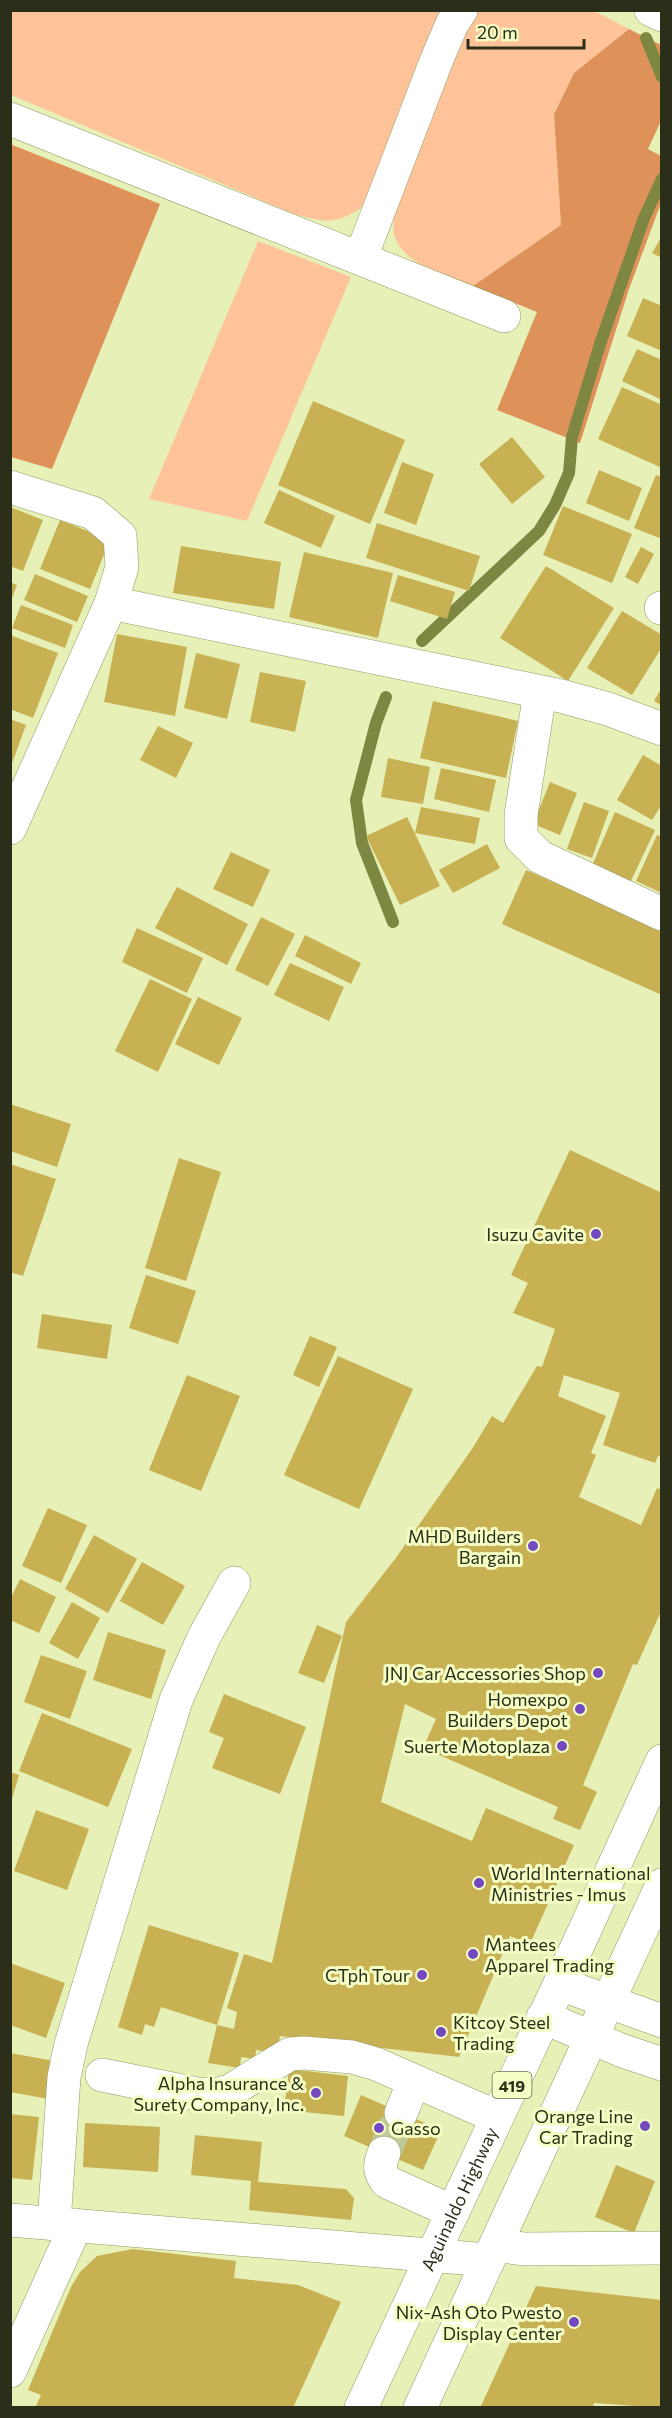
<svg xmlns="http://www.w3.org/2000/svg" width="672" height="2418" font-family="Commissioner,sans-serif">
  <rect width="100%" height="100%" fill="#e6f0b7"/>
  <!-- green -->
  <g fill="#fec399">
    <path d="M10 11H447L369 203C337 224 330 224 294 214L11 95Z"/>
    <path d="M474 11H594L629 29 574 73 554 113 561 225 473 286C447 275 406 267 395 237 392 230 394 217 394 209Z"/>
    <path d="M258 241 351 277 247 521 149 499Z"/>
  </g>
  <!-- forest -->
  <g fill="#de9259">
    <path d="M629 29 661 45V121L648 149 661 156V203L629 289 580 443 497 410 537 312 473 286 561 225 554 114 574 73Z"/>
    <path d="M10 144 160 204 52 469 11 457Z"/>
  </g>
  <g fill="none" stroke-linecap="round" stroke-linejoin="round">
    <!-- stream -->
    <g stroke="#7d8741" stroke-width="12">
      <path d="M646 38 662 77"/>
      <path d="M422 641 539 531 555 505 569 473 572 437 600 344 644 218 662 179"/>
      <path d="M386 697 376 723 356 800 362 843 393 922"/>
    </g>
  </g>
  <!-- building -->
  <g fill="#c7b153">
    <path d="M662 236V258L652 253Z"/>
    <path d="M643 298 662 306V351L627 336Z"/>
    <path d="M637 349 662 360V400L622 381Z"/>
    <path d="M622 387 662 405V468L598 439Z"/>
    <path d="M313 401 405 440 370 524 278 485Z"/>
    <path d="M512 437 545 477 512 504 479 464Z"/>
    <path d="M402 462 434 474 416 525 384 513Z"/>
    <path d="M599 470 642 488 629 521 586 503Z"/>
    <path d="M656 475 662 477V539L634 528Z"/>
    <path d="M279 490 335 516 321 548 264 523Z"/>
    <path d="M563 506 632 534 612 583 543 555Z"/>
    <path d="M10 507 43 520 23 571 10 566Z"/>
    <path d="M60 520 110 540 90 589 40 569Z"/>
    <path d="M377 523 480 556 469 591 366 558Z"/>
    <path d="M181 546 281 562 274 609 173 593Z"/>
    <path d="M641 547 654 554 638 584 625 577Z"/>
    <path d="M304 552 393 573 378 638 289 617Z"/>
    <path d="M546 566 614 608 568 681 500 638Z"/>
    <path d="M35 574 88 596 77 622 24 600Z"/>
    <path d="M398 575 455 592 447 619 390 601Z"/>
    <path d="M10 582 17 585 11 601H10Z"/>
    <path d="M21 605 73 625 65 648 12 628Z"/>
    <path d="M622 611 662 635V647L632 695 587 668Z"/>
    <path d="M117 634 187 647 175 716 104 702Z"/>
    <path d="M10 635 58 653 33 718 10 709Z"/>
    <path d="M196 653 240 664 227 719 184 708Z"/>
    <path d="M260 672 306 681 295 732 250 722Z"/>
    <path d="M662 687V706L654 701Z"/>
    <path d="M433 701 518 721 506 778 420 758Z"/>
    <path d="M10 719 26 725 11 766H10Z"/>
    <path d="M158 726 193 743 176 778 140 760Z"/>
    <path d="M643 755 662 766V804L652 820 617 800Z"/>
    <path d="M388 758 430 767 423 804 381 797Z"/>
    <path d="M441 768 496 780 489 812 434 799Z"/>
    <path d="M550 782 577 793 560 835 533 824Z"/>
    <path d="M584 802 609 811 592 858 567 849Z"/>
    <path d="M421 807 480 818 475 844 415 833Z"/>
    <path d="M615 812 655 830 629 885 591 868Z"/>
    <path d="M407 817 440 886 400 905 366 836Z"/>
    <path d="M657 835 662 837V893L636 881Z"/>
    <path d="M487 844 500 868 453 893 439 870Z"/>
    <path d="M231 852 270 870 253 907 213 889Z"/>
    <path d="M526 870 662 930V995L502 924Z"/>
    <path d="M177 887 248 924 227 965 155 928Z"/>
    <path d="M261 917 295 934 268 986 235 970Z"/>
    <path d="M137 928 203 958 187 993 122 962Z"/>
    <path d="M305 935 361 963 351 984 295 956Z"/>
    <path d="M290 963 344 987 329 1021 274 995Z"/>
    <path d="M150 979 192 999 158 1072 115 1051Z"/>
    <path d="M198 997 242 1018 219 1065 175 1044Z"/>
    <path d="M10 1104 71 1124 57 1167 10 1151Z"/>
    <path d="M570 1150 662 1193V1457L658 1456 655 1463 603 1445 620 1393 564 1375 558 1396 606 1416 591 1453 596 1455 579 1497 641 1525 657 1488 662 1490V1609L637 1665 633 1664 583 1785 597 1792 580 1830 553 1819 558 1807 423 1748 436 1719 405 1704 381 1802 472 1841 486 1808 574 1845 530 1944 510 1936 459 2057 280 2036 277 2053 256 2050 255 2059 241 2057 240 2068 208 2063 217 2025 234 2029 237 2012 227 2008 244 1954 272 1963 346 1622 395 1559 472 1449 492 1416 503 1423 537 1366 542 1367 555 1329 513 1313 528 1283 511 1275Z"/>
    <path d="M179 1158 221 1172 186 1281 145 1268Z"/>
    <path d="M10 1164 56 1179 23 1276 10 1272Z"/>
    <path d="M146 1275 196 1291 178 1344 129 1328Z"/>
    <path d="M42 1314 112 1325 107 1359 37 1348Z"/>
    <path d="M310 1336 337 1347 319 1387 293 1375Z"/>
    <path d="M338 1356 413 1389 359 1509 284 1475Z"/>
    <path d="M187 1375 240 1396 201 1491 149 1470Z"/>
    <path d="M48 1508 87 1525 61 1583 22 1566Z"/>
    <path d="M94 1535 137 1559 108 1613 65 1589Z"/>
    <path d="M142 1562 185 1586 163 1625 120 1601Z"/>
    <path d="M20 1579 56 1597 39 1633 10 1620V1600Z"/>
    <path d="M72 1602 100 1618 78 1659 49 1643Z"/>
    <path d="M317 1625 342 1636 324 1683 298 1673Z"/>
    <path d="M108 1632 166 1650 151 1699 93 1680Z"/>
    <path d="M41 1655 87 1671 70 1719 24 1702Z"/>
    <path d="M224 1694 306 1727 280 1794 212 1768 224 1738 209 1732Z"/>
    <path d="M42 1713 132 1749 108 1807 19 1771Z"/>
    <path d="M10 1772 19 1775 11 1802H10Z"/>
    <path d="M36 1810 89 1829 67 1890 14 1871Z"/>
    <path d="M149 1925 239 1953 217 2025 161 2007 154 2027 145 2024 142 2035 118 2027Z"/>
    <path d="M10 1963 65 1983 46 2038 10 2025Z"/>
    <path d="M10 2053 60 2062 54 2100 10 2092Z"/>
    <path d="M289 2069 348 2076 344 2116 284 2110Z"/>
    <path d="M361 2095 441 2130 423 2170 344 2136Z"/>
    <path d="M10 2114 39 2117 32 2180 10 2178Z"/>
    <path d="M85 2123 160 2127 158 2172 83 2167Z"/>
    <path d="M195 2135 262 2142 258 2182 346 2189 354 2198 351 2220 249 2210 251 2181 191 2175Z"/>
    <path d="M616 2165 655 2181 634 2233 595 2217Z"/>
    <path d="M133 2249 236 2261 234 2278 298 2285 341 2302 293 2408H35L41 2395 28 2390 71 2287 80 2272 97 2256Z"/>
    <path d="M536 2286 662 2300V2408L594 2403 593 2408H480Z"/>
  </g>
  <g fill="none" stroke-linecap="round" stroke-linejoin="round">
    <!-- minor-tunnel -->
    <path stroke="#c1c997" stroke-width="33" stroke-dasharray="33 16" stroke-linecap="butt" d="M384 2153 401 2113"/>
    <!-- minor casing -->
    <g stroke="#919a65" stroke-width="34">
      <g id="minor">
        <path d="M651 10 662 15"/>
        <path d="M10 119 504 316"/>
        <path d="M361 257 437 59 452 24 461 10"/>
        <path d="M10 487 93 513 120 536 122 567 111 603 10 828"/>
        <path d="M111 603 561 696 608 709 662 729"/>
        <path d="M661 608H662"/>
        <path d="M540 692 521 815V838L540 857 662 914"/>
        <path d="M560 1984 662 2021"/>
        <path d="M543 2017 623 2051 662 2064"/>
        <path d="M102 2075 197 2094 214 2095 230 2091 290 2054 304 2053 352 2057 376 2064 497 2117"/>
        <path d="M401 2113 414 2081"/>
        <path d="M384 2153C379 2165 379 2172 387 2182L453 2212"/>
        <path d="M10 2220 488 2260"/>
        <path d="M54 2223 64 2077 71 2044 176 1700 204 1637 234 1583"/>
        <path d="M496 2245 524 2249 662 2248"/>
        <path d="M10 2371 76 2225"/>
      </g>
    </g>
    <!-- highway casing -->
    <g stroke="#919a65" stroke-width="34">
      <g id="highway">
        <path id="s1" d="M361 2408 577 1947 662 1761"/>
        <path d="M420 2408 662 1885"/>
      </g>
    </g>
    <!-- minor -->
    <use href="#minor" stroke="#fff" stroke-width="33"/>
    <!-- highway -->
    <use href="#highway" stroke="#fff" stroke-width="33"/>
  </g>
  <!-- markers -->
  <g fill="#7348c0" stroke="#f3fdc4" stroke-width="2">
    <circle cx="596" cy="1234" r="6"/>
    <circle cx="533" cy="1546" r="6"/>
    <circle cx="598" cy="1673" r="6"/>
    <circle cx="580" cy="1709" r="6"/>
    <circle cx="562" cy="1746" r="6"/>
    <circle cx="479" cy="1883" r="6"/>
    <circle cx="473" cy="1954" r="6"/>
    <circle cx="422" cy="1975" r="6"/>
    <circle cx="441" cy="2032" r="6"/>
    <circle cx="316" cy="2093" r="6"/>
    <circle cx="645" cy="2126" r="6"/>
    <circle cx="379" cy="2128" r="6"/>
    <circle cx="574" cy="2322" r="6"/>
  </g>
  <g text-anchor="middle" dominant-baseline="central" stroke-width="6" stroke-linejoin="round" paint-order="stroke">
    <!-- shield labels -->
    <rect fill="#f3fdc4" stroke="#676d4c" stroke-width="1.5" x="492.5" y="2072" width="39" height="26" rx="4.5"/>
    <g font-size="16" font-weight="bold" fill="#2b2f19">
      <text x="512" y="2085">419</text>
    </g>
    <!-- poi labels -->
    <g font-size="18" fill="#2b2f19" stroke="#f3fdc4" text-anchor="end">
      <text x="584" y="1234">Isuzu Cavite</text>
      <text x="521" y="1536">MHD Builders<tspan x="521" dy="21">Bargain</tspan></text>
      <text x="586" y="1673">JNJ Car Accessories Shop</text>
      <text x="568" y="1699">Homexpo<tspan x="568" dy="21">Builders Depot</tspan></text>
      <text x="550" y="1746">Suerte Motoplaza</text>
      <text x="491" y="1873" text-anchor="start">World International<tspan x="491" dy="21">Ministries - Imus</tspan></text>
      <text x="485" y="1944" text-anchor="start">Mantees<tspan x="485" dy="21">Apparel Trading</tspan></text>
      <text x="410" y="1975">CTph Tour</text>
      <text x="453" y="2022" text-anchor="start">Kitcoy Steel<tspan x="453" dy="21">Trading</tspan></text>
      <text x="304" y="2083">Alpha Insurance &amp;<tspan x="304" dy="21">Surety Company, Inc.</tspan></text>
      <text x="633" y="2116">Orange Line<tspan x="633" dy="21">Car Trading</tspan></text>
      <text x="391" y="2128" text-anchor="start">Gasso</text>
      <text x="562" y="2312">Nix-Ash Oto Pwesto<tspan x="562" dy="21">Display Center</tspan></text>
    </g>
    <!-- street labels -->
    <g font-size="18" fill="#2b2f19" stroke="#f3fdc4">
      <text stroke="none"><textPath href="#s1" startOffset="231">Aguinaldo Highway</textPath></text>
    </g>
  </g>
  <!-- border -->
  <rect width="672" height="2418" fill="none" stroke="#2b2f19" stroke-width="24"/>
  <!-- scale -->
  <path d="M468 39v9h116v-9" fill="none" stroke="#2b2f19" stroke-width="3"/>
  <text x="477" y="39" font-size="18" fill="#2b2f19" stroke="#f3fdc4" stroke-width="4.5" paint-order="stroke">20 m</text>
</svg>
